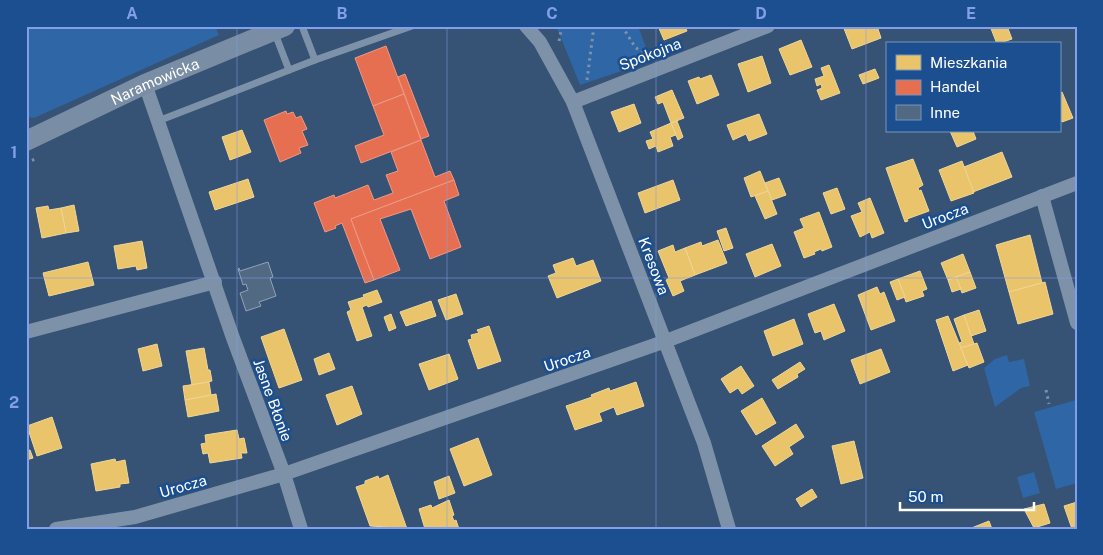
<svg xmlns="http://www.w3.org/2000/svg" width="1103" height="555" font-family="'Public Sans',sans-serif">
  <rect width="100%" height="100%" fill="#365274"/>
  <!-- green -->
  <g fill="#2f66a5">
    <path d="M26 26H215L219 35 34 118 26 117Z"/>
    <path d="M556 26H638L651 61 580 85Z"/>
    <path d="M1007 355 1009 362 1024 359 1030 386 1021 388 995 407 984 368 995 359Z"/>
    <path d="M1076 400 1077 483 1056 489 1034 412Z"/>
    <path d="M1034 472 1040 493 1023 498 1017 477Z"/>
  </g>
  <!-- homes -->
  <g fill="#e9c46a" stroke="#f0d697">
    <path d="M658 26H685L687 31 664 40Z"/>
    <path d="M843 26H877L881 38 852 49Z"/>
    <path d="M990 26H1007L1012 39 997 44Z"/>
    <path d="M801 40 812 67 790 75 779 49Z"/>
    <path d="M762 56 771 83 748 92 738 64Z"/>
    <path d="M829 65 840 93 821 100 817 90 822 88 821 84 817 86 815 79 824 76 821 68Z"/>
    <path d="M875 69 879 78 863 84 859 75Z"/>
    <path d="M711 75 719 95 697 104 688 81 699 77 700 79Z"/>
    <path d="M672 90 684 118 671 123 663 102 658 104 655 97Z"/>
    <path d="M1062 92 1073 118 1062 122 1059 116V94Z"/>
    <path d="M634 104 641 123 619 132 611 112Z"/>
    <path d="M759 114 767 134 749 141 746 134 733 140 727 125Z"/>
    <path d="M677 121 683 137 678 140 671 123Z"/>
    <path d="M671 123 676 135 670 137 673 146 658 152 656 146 649 149 646 141 653 139 650 132Z"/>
    <path d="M242 130 251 152 230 160 222 137Z"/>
    <path d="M950 131H973L976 139 957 147Z"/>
    <path d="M1002 152 1012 177 973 192 964 167Z"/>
    <path d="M913 159 923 185 918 188 919 191 921 190 929 211 907 219 908 221 905 222 886 168Z"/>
    <path d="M962 161 974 193 951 201 939 170Z"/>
    <path d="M760 171 768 191 751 197 744 178Z"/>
    <path d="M779 178 786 195 772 200 765 183Z"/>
    <path d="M248 179 254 197 215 210 209 192Z"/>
    <path d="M673 180 680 200 645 213 638 193Z"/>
    <path d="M837 188 845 209 831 214 823 193Z"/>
    <path d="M768 191 777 214 765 219 755 196Z"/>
    <path d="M870 198 884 233 872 238 870 232 860 237 851 216 862 212 858 203Z"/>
    <path d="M74 205 79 231 66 233 61 208Z"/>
    <path d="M48 206 49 210 61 208 66 233 42 238 36 208Z"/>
    <path d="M819 212 832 247 822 251 821 249 814 252 815 254 804 258 794 232 804 228 800 219Z"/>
    <path d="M726 228 733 248 724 251 717 231Z"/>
    <path d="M1030 235 1042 283 1009 292 996 245Z"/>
    <path d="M718 240 727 263 695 275 685 248 701 242 702 246Z"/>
    <path d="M142 241 147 268 137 270 136 266 118 269 114 246Z"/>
    <path d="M772 244 781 266 755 277 746 254Z"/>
    <path d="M673 245 675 252 685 248 695 275 680 281 684 291 673 296 666 280 669 278 658 251Z"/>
    <path d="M963 254 970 272 948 280 941 263Z"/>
    <path d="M573 258 576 266 593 260 601 281 557 298 548 276 556 273 553 265Z"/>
    <path d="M88 262 94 285 49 296 43 273Z"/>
    <path d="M920 271 927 289 922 291 924 296 906 302 898 279Z"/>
    <path d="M970 272 976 288 962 293 956 277Z"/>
    <path d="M956 277 961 289 952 292 948 280Z"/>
    <path d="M898 279 905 297 897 300 890 282Z"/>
    <path d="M1045 282 1053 314 1018 324 1009 292Z"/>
    <path d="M877 287 880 294 884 292 895 321 871 330 858 295Z"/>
    <path d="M377 290 382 302 368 307 367 305 362 307 372 336 357 341 347 312 351 310 348 302 364 297 363 295Z"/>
    <path d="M456 294 463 314 446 320 438 300Z"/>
    <path d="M431 301 436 316 406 326 400 312Z"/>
    <path d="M834 304 845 331 824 340 821 331 815 333 808 314Z"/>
    <path d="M979 310 986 331 971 336 964 315Z"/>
    <path d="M391 314 396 328 389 331 384 317Z"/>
    <path d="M964 315 974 344 961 348 959 343 962 342 954 319Z"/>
    <path d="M948 316 968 365 953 371 936 320Z"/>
    <path d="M794 319 803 344 773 356 764 331Z"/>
    <path d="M489 326 501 361 478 369 468 340 472 339 471 335 479 333 477 330Z"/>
    <path d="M284 329 302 380 279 388 261 337Z"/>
    <path d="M977 343 984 362 969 368 961 348Z"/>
    <path d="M157 344 162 366 143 371 138 349Z"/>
    <path d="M204 348 208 370H210L212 381 192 385 186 351Z"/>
    <path d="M881 349 890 372 860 384 851 360Z"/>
    <path d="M329 353 335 369 319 375 314 359Z"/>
    <path d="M449 354 458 379 429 390 419 364Z"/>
    <path d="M800 362 805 369 797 374 798 377 778 389 772 380Z"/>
    <path d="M741 366 754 386 742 394 738 388 730 393 721 379Z"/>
    <path d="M209 382 211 395 185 400 183 386Z"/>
    <path d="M636 382 644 406 617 415 614 407 599 413 602 421 575 430 566 406 592 397 591 395 609 388 610 391Z"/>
    <path d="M352 386 362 414 337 425 326 395Z"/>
    <path d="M216 394 219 411 188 417 185 400Z"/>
    <path d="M762 398 776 423 756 435 741 411Z"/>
    <path d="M52 417 62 448 37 456 27 426Z"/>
    <path d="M796 424 804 437 789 447 793 454 775 466 762 446Z"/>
    <path d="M237 430 239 439 244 438 247 453H241L242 458 210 463 208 453 203 454 201 444 206 443 205 435Z"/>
    <path d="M478 438 492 475 464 486 450 449Z"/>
    <path d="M854 441 863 478 841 484 832 446Z"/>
    <path d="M30 450 33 458 26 460V451Z"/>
    <path d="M115 459 116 462 125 460 129 483 120 484V487L96 491 91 464Z"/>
    <path d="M388 475 407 529H387V527L370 526 356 487 365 484V481L378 476 379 479Z"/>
    <path d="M449 476 455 493 439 499 434 482Z"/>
    <path d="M812 489 817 497 801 507 796 499Z"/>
    <path d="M449 500 454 515 452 516 454 521 456 520 459 529H425L419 509 431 505 432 508Z"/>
    <path d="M1077 502V529H1072L1064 506Z"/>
    <path d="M1044 504 1050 523 1034 528 1024 509Z"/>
    <path d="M989 521 992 529H969Z"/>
  </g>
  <!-- shops -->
  <g fill="#e76f51" stroke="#ee9a85">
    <path d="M386 46 404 94 373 106 355 58Z"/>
    <path d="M405 74 429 136 421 139 398 77Z"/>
    <path d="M404 94 421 140 361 163 355 146 384 135 373 106Z"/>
    <path d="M286 111 287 114 293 112 296 118 301 116 307 129 302 131 308 145 299 148 301 153 280 162 264 120Z"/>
    <path d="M421 140 435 177 450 171 454 180 351 219 374 280 365 283 342 223 335 226 336 228 325 232 314 203 334 195 335 198 368 185 374 200 393 193 386 175 398 171 391 152Z"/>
    <path d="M454 180 459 195 444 201 461 247 430 259 411 209 380 219 400 270 374 280 351 219Z"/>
  </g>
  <!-- building -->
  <path fill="#526984" stroke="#92a2b6" d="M268 262 273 277 270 278 276 296 259 302 261 306 246 311 240 293 248 290 246 284 243 285 238 269 239 268 240 271Z"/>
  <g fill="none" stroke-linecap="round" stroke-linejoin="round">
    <!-- path -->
    <g stroke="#7d92a8" stroke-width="3" stroke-dasharray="2.5 4" stroke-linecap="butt">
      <path d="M622 26 635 47 648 57"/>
      <path d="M559 41 562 26"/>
      <path d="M587 80 594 26"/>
      <path d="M26 163 35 159"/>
      <path d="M1046 390 1049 404"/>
    </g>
    <!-- lane -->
    <g stroke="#7d92a8" stroke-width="7">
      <path d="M302 26 315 60"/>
      <path d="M274 31 289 70"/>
      <path d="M158 121 315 60 412 26"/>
    </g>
    <!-- street -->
    <g stroke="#7d92a8" stroke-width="14">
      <path d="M526 26 540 42 573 102 704 443 729 529"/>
      <path d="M145 84 233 338 284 474 301 529"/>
      <path d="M573 102 768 26"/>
      <path d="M1042 196 1077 323"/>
      <path d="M26 332 215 282"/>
      <path d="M56 529 135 517 284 474 666 341 1077 183"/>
    </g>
    <!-- secondary -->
    <path stroke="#798da4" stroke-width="20" id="s1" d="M26 141 145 84 285 26"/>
  </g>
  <!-- grid -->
  <path fill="none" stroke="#839eea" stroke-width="1" stroke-opacity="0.55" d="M237 26V529M447 26V529M656 26V529M866 26V529M26 278H1077"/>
  <g text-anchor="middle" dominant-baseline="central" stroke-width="5" stroke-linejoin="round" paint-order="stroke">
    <!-- street labels -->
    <g font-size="15" fill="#fff" stroke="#1b4f8f">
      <text transform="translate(650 54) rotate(-21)">Spokojna</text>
      <text stroke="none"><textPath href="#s1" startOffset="142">Naramowicka</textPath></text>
      <text transform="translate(945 216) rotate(-21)">Urocza</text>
      <text transform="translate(654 266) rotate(69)">Kresowa</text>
      <text transform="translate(567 359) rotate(-19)">Urocza</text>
      <text transform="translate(273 400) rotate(70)">Jasne Błonie</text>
      <text transform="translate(183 486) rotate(-16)">Urocza</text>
    </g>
  </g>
  <!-- border -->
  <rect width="1103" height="555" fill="none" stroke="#1b4f8f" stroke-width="55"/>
  <!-- legend -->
  <rect x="886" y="42" width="175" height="90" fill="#1b4f8f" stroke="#7695bc"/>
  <rect x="896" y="55" width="25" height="15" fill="#e9c46a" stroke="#7695bc"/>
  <text x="930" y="68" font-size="15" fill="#ffffff">Mieszkania</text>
  <rect x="896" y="80" width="25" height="15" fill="#e76f51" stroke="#7695bc"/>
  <text x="930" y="92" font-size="15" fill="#ffffff">Handel</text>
  <rect x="896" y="105" width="25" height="15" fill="#526984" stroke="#7695bc"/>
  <text x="930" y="118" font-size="15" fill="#ffffff">Inne</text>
  <!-- scale -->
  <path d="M900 502v8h134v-8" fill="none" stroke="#ffffff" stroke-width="2.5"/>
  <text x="908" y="502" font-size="15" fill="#ffffff" stroke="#1b4f8f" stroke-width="4" paint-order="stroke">50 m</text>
  <rect x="28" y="28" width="1048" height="500" fill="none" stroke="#839eea" stroke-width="2"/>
  <g font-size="16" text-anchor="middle" font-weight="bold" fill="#839eea">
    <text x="132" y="19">A</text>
    <text x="342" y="19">B</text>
    <text x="552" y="19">C</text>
    <text x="761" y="19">D</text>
    <text x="971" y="19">E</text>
    <text x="14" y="158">1</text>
    <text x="14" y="408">2</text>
  </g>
</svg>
